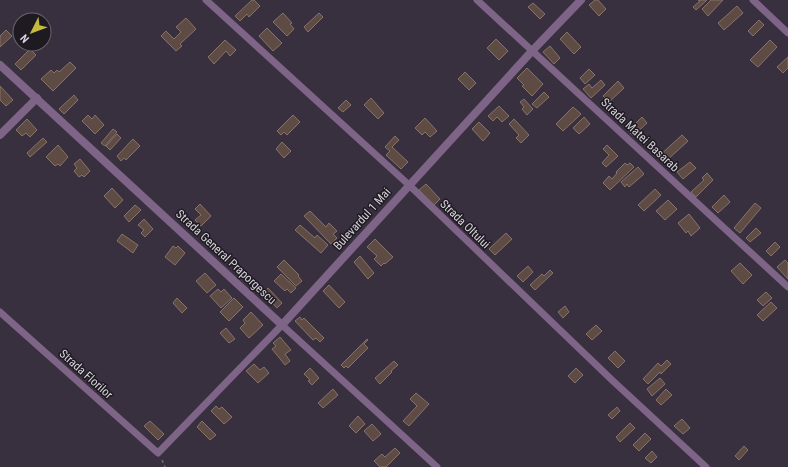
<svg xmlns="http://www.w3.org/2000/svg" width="788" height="467" font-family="'Roboto Condensed',sans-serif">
  <rect width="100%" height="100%" fill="#39303f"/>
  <!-- building -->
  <g fill="#5e4b43" stroke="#87736a">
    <path d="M252 0H254L260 6 249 17 247 14 240 21 235 16Z"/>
    <path d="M595 0H598L606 9 599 16 589 5Z"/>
    <path d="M698 0H707L696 10 693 7 700 1Z"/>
    <path d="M711 0H723L708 16 702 9Z"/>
    <path d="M533 3 545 14 540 19 528 7Z"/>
    <path d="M737 6 743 13 724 30 718 23Z"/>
    <path d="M283 13 292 23 290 24 294 29 287 36 273 22Z"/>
    <path d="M319 13 323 17 308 32 304 27Z"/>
    <path d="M186 18 196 29 180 44 182 46 176 51 161 36 166 31 174 39 181 32 176 27Z"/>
    <path d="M759 20 764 25 753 36 748 31Z"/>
    <path d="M267 28 282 43 273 51 259 36Z"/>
    <path d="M6 30 12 36 0 47V36Z"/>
    <path d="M567 32 581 47 574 54 560 39Z"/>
    <path d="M496 39 508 51 499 60 487 48Z"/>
    <path d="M225 40 236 50 230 56 226 51 214 64 208 57Z"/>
    <path d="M770 40 777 47 758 67 750 60Z"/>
    <path d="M550 46 560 58 554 64 543 52Z"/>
    <path d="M30 49 36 55 21 70 15 64Z"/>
    <path d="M788 57V68L783 73 777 67Z"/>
    <path d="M70 62 76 68 53 91 41 79 51 70 54 73 57 70 59 72Z"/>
    <path d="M527 68 543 84 532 96 522 86 524 85 517 78Z"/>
    <path d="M589 69 595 75 585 84 580 78Z"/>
    <path d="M465 72 476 83 469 90 458 79Z"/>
    <path d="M601 80 605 85 591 98 583 89 589 84 592 88Z"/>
    <path d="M618 81 624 88 609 102 603 96Z"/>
    <path d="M0 86 13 100 6 106 0 100Z"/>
    <path d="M544 92 549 97 537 108 532 104Z"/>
    <path d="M74 95 78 100 64 114 59 109Z"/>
    <path d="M371 98 384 113 378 119 364 105Z"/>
    <path d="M524 99 533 109 527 115 522 109 524 107 520 102Z"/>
    <path d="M346 100 351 105 343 112 338 108Z"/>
    <path d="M499 106 509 116 502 122 497 117 493 121 488 116Z"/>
    <path d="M573 107 581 114 563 131 556 124Z"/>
    <path d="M88 115 92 119 95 115 104 125 95 134 82 121Z"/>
    <path d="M293 115 300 122 287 135 284 132 281 135 277 131Z"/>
    <path d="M584 117 590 124 579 134 573 128Z"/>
    <path d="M642 117 647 123 633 136 628 131Z"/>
    <path d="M425 118 437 131 430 137 425 132 422 135 415 128Z"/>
    <path d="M27 119 37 130 30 137 26 133 22 136 16 130Z"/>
    <path d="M514 119 529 135 521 143 516 138 519 135 509 124Z"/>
    <path d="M479 122 490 133 483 141 472 129Z"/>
    <path d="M113 129 117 132 105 146 101 143Z"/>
    <path d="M117 134 121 138 110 150 106 146Z"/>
    <path d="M682 135 688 141 665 162 659 156Z"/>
    <path d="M395 136 399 140 392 147 408 162 401 169 386 155 390 151 385 147Z"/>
    <path d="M43 138 47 142 30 157 27 153Z"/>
    <path d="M133 139 140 146 126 160 124 158 121 161 117 156Z"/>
    <path d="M282 142 291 151 284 158 276 149Z"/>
    <path d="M58 145 68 157 60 166 58 164 55 166 46 157Z"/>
    <path d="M607 145 618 156 606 167 602 163 609 155 603 149Z"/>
    <path d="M80 159 90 171 84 177 82 175 79 177 74 171 77 168 74 164Z"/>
    <path d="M690 162 696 168 683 179 677 172Z"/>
    <path d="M625 163 627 165 630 163 634 167 610 190 603 183 609 176 612 179 617 173 616 172Z"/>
    <path d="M638 167 644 174 629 187 627 184 625 187 621 182Z"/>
    <path d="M707 173 713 180 696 197 691 192 704 180 702 178Z"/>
    <path d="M426 184 440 199 434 205 419 190Z"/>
    <path d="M112 188 123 200 115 208 104 196Z"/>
    <path d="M655 189 661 195 644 211 638 205Z"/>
    <path d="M724 195 730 202 718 213 712 207Z"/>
    <path d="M668 200 677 209 665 220 656 211Z"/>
    <path d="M755 203 761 208 740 233 734 228Z"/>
    <path d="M200 204 211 216 201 226 195 220 201 215 195 209Z"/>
    <path d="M135 205 141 210 129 222 124 216Z"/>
    <path d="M310 211 326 227 329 223 337 231 333 234 337 238 331 244 304 216Z"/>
    <path d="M689 214 700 228 691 236 688 231 686 233 678 223Z"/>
    <path d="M144 219 153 229 145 237 141 233 144 230 138 225Z"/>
    <path d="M300 225 315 238 317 235 328 245 321 253 295 230Z"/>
    <path d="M756 228 761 233 750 242 746 238Z"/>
    <path d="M506 233 512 239 495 255 489 249Z"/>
    <path d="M122 234 138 245 133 253 117 241Z"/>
    <path d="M375 239 393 257 385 264 384 263 381 266 374 259 377 256 367 247Z"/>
    <path d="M775 242 780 247 771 256 766 251Z"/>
    <path d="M173 246 176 248 178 246 185 253 175 265 165 257Z"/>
    <path d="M360 256 374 273 368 279 354 262Z"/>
    <path d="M284 260 299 275 298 276 302 281 296 286 277 267Z"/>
    <path d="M785 260 788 263V279L777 267Z"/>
    <path d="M740 263 752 275 743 284 731 271Z"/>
    <path d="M528 266 533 272 523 282 517 276Z"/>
    <path d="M550 270 553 273 535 290 530 285 542 274 544 276Z"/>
    <path d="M205 273 216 285 207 293 196 281Z"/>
    <path d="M281 274 296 288 291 293 287 289 285 291 274 281Z"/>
    <path d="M329 285 345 302 339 308 323 291Z"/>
    <path d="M268 288 282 303 277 308 263 293Z"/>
    <path d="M218 289 221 292 224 289 232 298 221 308 210 296Z"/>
    <path d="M766 292 772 298 763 306 757 300Z"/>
    <path d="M177 298 187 308 182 313 173 303Z"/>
    <path d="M234 298 243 307 229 321 220 312Z"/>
    <path d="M771 302 777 308 763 321 757 315Z"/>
    <path d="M565 306 569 312 563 318 558 312Z"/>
    <path d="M251 312 263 325 249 338 240 328 245 323 243 320Z"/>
    <path d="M300 317 302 320 304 318 324 338 320 342 316 338 313 340 295 321Z"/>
    <path d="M596 325 602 331 592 340 586 334Z"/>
    <path d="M226 328 235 339 229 343 220 333Z"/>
    <path d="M280 337 291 350 285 354 290 361 285 365 272 349 276 346 273 343Z"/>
    <path d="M367 339 368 340 364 344 368 348 348 368 346 366 344 368 341 365Z"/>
    <path d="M615 351 625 361 618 368 608 358Z"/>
    <path d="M667 360 671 364 661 374 660 372 648 384 643 379 658 363 661 366Z"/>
    <path d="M394 361 398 365 391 371 392 372 380 384 375 378Z"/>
    <path d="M254 364 260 370 264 367 269 373 258 383 246 371Z"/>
    <path d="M310 368 319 378 312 385 308 381 310 380 304 374Z"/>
    <path d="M576 368 583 375 575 383 568 376Z"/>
    <path d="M660 378 665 384 652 396 647 389Z"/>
    <path d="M333 389 338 395 323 408 318 403Z"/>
    <path d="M666 389 672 395 661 405 656 400Z"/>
    <path d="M416 393 429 404 409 426 403 421 417 406 410 399Z"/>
    <path d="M216 406 219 409 222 407 232 417 224 424 211 411Z"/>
    <path d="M617 407 620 411 612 419 608 415Z"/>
    <path d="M358 416 365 424 356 433 349 426Z"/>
    <path d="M682 419 690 428 683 434 674 426Z"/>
    <path d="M150 421 164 434 158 440 144 426Z"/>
    <path d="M202 421 216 435 210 440 197 427Z"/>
    <path d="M630 423 635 428 620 442 616 437Z"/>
    <path d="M372 424 381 434 373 441 364 431Z"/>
    <path d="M645 433 651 439 639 451 633 445Z"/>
    <path d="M744 446 748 450 739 460 735 456Z"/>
    <path d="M395 448 400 453 386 467H380L374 461 382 454 385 457Z"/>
    <path d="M652 451 657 457 651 463 645 458Z"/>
  </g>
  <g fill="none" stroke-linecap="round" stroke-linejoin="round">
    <!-- path -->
    <path stroke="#766e7b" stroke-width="1.5" stroke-dasharray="3 3" stroke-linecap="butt" d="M162 460 165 467"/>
    <!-- minor -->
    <g stroke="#7e6486" stroke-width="7">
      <path d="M206 0 409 185 613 381 706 467"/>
      <path d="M477 0 788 287"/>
      <path d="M753 0 788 33"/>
      <path d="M0 312 158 453 282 325 437 467"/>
    </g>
    <!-- tertiary -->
    <g stroke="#7e6486" stroke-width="8">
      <path d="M0 65 282 325 532 51 581 0"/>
      <path d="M0 135 37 98"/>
    </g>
  </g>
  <g text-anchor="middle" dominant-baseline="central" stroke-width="3" stroke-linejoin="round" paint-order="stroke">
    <!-- street labels -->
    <g font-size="12" fill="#d8d2dc" stroke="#1e1a21">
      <text transform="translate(640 135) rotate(43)">Strada Matei Basarab</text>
      <text transform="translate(362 219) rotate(-48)">Bulevardul 1 Mai</text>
      <text transform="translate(465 224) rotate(44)">Strada Oltului</text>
      <text transform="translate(226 257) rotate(43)">Strada General Praporgescu</text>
      <text transform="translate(86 374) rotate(42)">Strada Florilor</text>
    </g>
  </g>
  <!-- north arrow -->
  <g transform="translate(32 32) rotate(228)"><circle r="19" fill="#1e1a21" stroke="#68646c"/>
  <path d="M0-3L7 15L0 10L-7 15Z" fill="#c5bc3d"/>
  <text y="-6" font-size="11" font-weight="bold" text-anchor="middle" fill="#d8d2dc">N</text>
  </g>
</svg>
